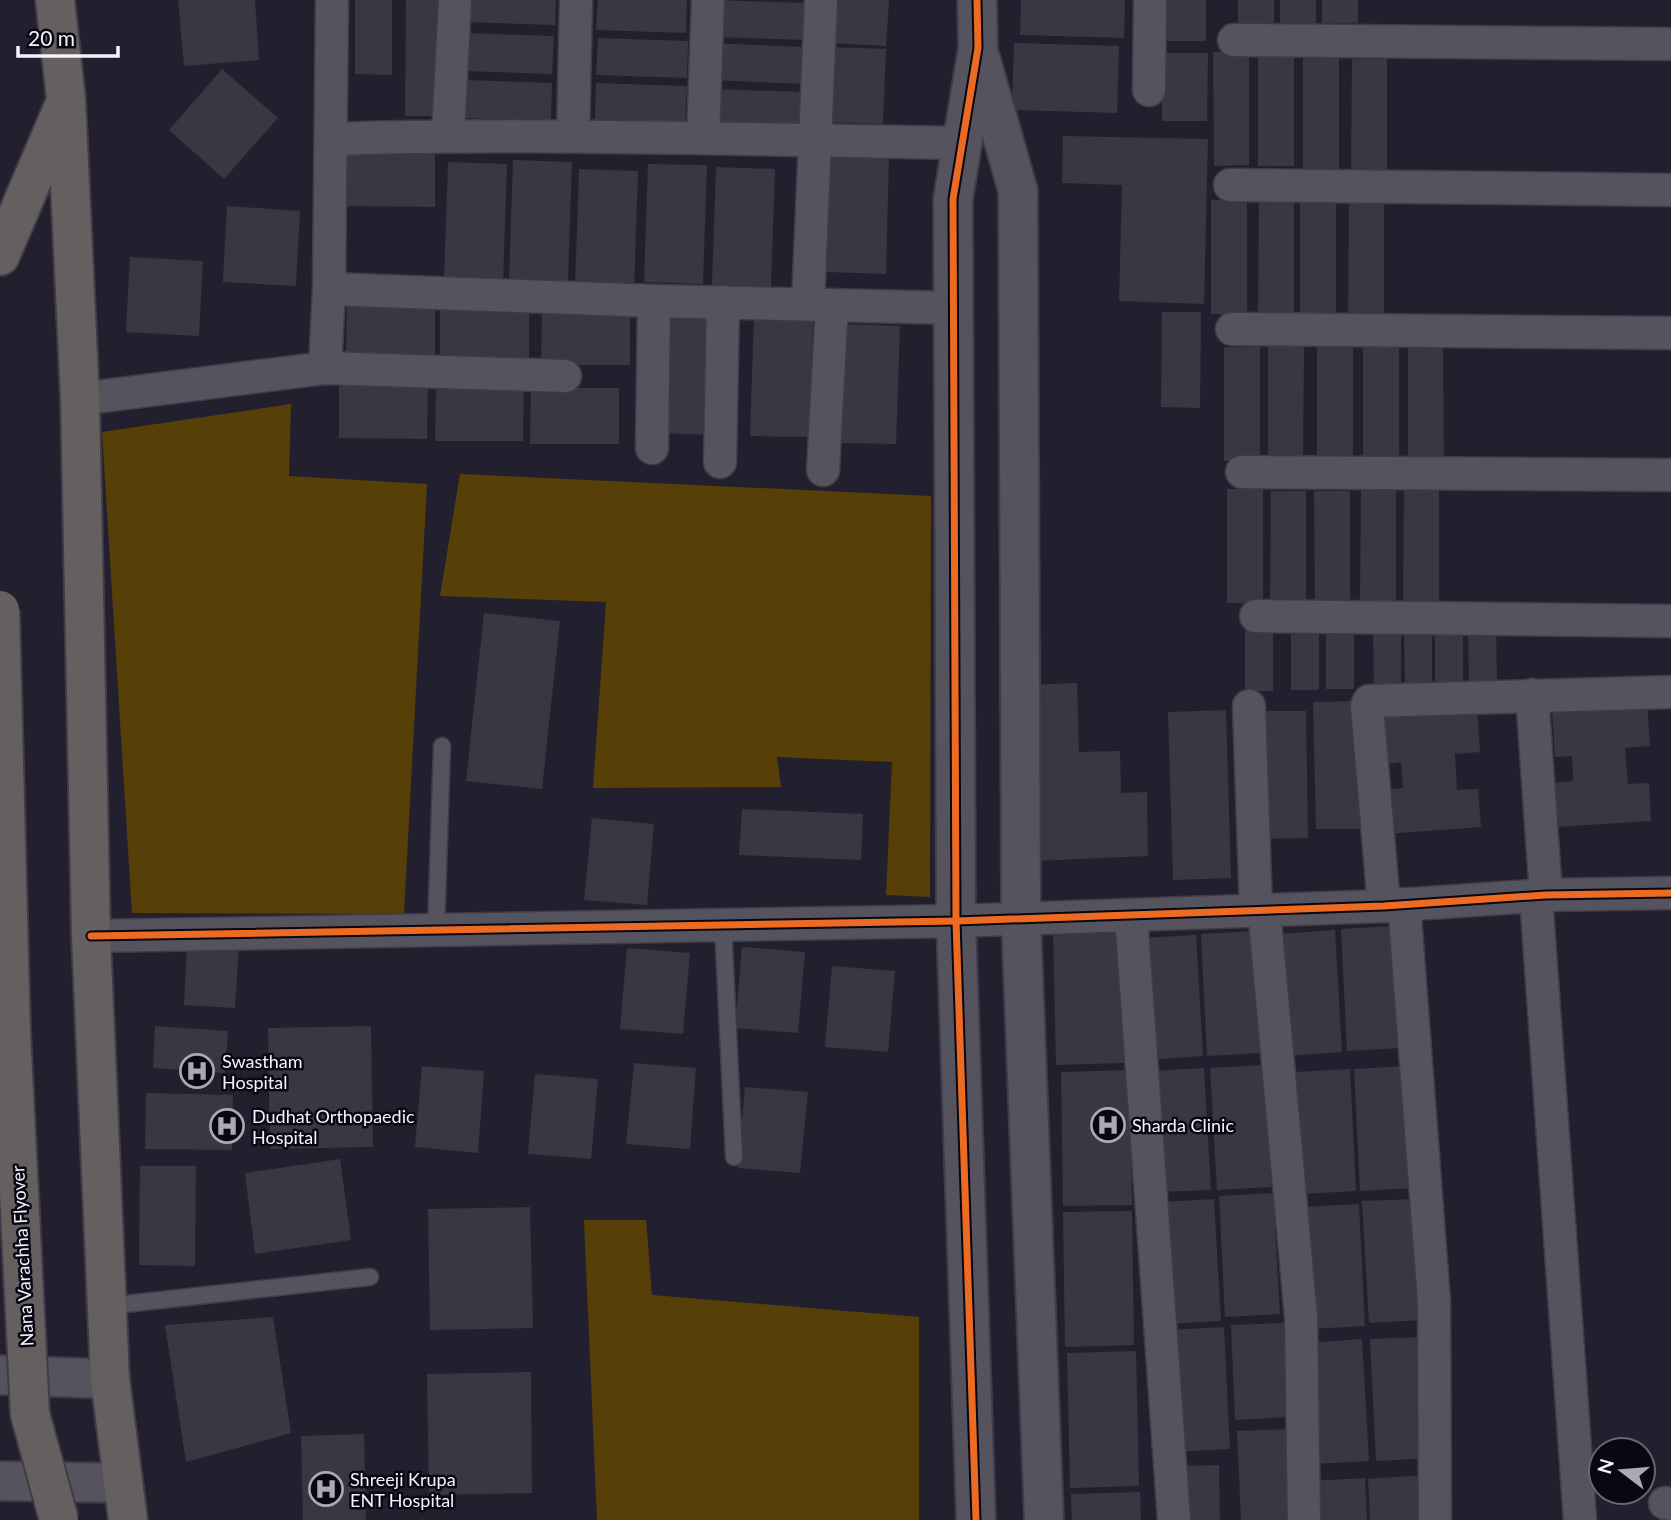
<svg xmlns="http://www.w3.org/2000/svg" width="1671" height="1520" font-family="Lato,sans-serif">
  <rect width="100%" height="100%" fill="#22202e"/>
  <!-- forest -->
  <g fill="#573f08">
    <path d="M291 404 289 476 427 484 404 914 132 913 102 432Z"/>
    <path d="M460 474 931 496 930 897 886 895 892 762 777 757 781 787 593 788 606 602 440 596Z"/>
    <path d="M584 1220H646L652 1295 919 1317V1520H597Z"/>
  </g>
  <!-- building -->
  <g fill="#383742">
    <path d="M178 0H255L259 60 184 66Z"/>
    <path d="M355 0H392V75L355 74Z"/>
    <path d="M406 0H443L442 116H405Z"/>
    <path d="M466 0H556L555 25 465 22Z"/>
    <path d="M598 0H687L686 33 596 30Z"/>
    <path d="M715 0 805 3 804 40 713 37Z"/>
    <path d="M831 0H889L886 46 829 43Z"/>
    <path d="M1021 0H1125L1124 38 1020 35Z"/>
    <path d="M1161 0H1206V41H1160Z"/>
    <rect x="1238" y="0" width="36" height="25"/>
    <rect x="1280" y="0" width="36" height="24"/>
    <rect x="1322" y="0" width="36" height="23"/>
    <path d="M464 33 554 36 552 74 462 71Z"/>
    <path d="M598 38 688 41 687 78 596 75Z"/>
    <path d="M712 43 802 47 801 84 711 80Z"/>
    <path d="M1014 43 1119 46 1117 113 1012 110Z"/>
    <path d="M829 47 886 49 883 124 826 122Z"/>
    <path d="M1213 52H1249V165L1214 166Z"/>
    <path d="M1294 52V166H1258V53Z"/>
    <path d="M1162 53H1208L1207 121H1162Z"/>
    <rect x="1303" y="55" width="36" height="115"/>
    <path d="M1352 59H1387V173H1351Z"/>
    <path d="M222 69 278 118 224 179 169 130Z"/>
    <path d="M463 80 552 83 551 121 461 118Z"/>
    <path d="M596 83 687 86 685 124 595 121Z"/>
    <path d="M714 89 804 92 802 129 712 126Z"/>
    <path d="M1063 136 1208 139 1204 304 1119 301 1122 185 1062 183Z"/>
    <path d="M347 150H435V207L347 206Z"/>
    <path d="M830 153 889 155 886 274 827 272Z"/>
    <path d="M513 160 572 162 568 281 509 279Z"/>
    <path d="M448 162 507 164 503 282 444 281Z"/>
    <path d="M648 164 707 165 703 284 644 282Z"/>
    <path d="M716 167 775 169 771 287 712 285Z"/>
    <path d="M579 169 638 171 634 290 575 288Z"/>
    <rect x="1211" y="200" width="36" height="114"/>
    <rect x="1300" y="202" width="36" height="113"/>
    <path d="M1259 203H1294V318H1258Z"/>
    <path d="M1349 203H1384V316H1348Z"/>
    <path d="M227 206 300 211 296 286 223 282Z"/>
    <path d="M130 257 203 261 199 336 126 332Z"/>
    <path d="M347 304H435V360H346Z"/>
    <path d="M440 304 529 305V360H440Z"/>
    <path d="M542 309 630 310V365H541Z"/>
    <path d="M1162 312H1201L1200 408 1161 407Z"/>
    <path d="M661 315 720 317 716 435 658 433Z"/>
    <path d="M754 316 813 318 809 437 750 436Z"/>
    <path d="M841 324 900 326 896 444 837 443Z"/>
    <rect x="1317" y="343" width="36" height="114"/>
    <rect x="1363" y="344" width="36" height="114"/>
    <path d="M1268 345H1304L1303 459H1268Z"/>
    <path d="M1408 345H1443L1444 459H1408Z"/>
    <rect x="1224" y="347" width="36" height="114"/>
    <path d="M339 383H428L427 439 339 438Z"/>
    <path d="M436 385 524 386 523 441H435Z"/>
    <path d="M531 388H619V444H530Z"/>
    <rect x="1227" y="489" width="36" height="114"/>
    <path d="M1361 489H1396V603H1360Z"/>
    <path d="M1404 490H1439V604H1403Z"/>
    <path d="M1271 491H1306V604H1270Z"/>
    <path d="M1314 491H1350V605H1315Z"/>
    <path d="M484 613 560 621 542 789 466 781Z"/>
    <path d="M1496 624 1497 687H1469L1468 625Z"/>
    <rect x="1326" y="626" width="28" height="63"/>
    <path d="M1404 626H1432V688H1405Z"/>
    <rect x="1435" y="626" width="28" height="63"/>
    <rect x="1291" y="627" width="28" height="63"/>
    <rect x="1245" y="628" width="28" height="63"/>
    <path d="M1373 628H1401V691H1374Z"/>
    <path d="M1077 683 1079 752 1120 751 1121 793 1147 792 1148 856 1035 861 1029 685Z"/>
    <path d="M1360 701 1362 829H1316L1313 702Z"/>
    <path d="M1647 702 1650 746 1625 748 1628 784 1649 783 1651 821 1556 827 1553 783 1573 781 1572 756 1555 757 1552 709Z"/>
    <path d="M1477 708 1480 752 1455 754 1457 790 1478 789 1481 827 1385 834 1382 790 1403 788 1401 762 1385 764 1381 715Z"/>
    <path d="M1226 710 1231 878 1173 880 1168 712Z"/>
    <path d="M1259 711H1306L1308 838 1261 839Z"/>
    <path d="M742 809 863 814 861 860 739 855Z"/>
    <path d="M592 818 654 824 647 905 584 900Z"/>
    <path d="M1396 926 1402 1048 1347 1051 1341 929Z"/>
    <path d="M1123 928 1125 1063 1056 1065 1053 930Z"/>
    <path d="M1335 930 1342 1052 1287 1056 1280 934Z"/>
    <path d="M1256 931 1262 1053 1207 1056 1201 934Z"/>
    <path d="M1196 935 1203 1056 1147 1060 1141 938Z"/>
    <path d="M187 943 239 946 235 1008 184 1005Z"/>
    <path d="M742 947 805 952 798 1033 735 1028Z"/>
    <path d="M627 948 690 953 683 1034 620 1029Z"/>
    <path d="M832 966 895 971 888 1052 825 1047Z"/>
    <path d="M155 1026 228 1031 225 1073 153 1068Z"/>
    <path d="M371 1026 373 1147 270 1149 268 1028Z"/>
    <path d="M634 1063 696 1068 690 1149 626 1144Z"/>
    <path d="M1265 1065 1271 1187 1217 1190 1210 1068Z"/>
    <path d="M422 1066 484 1071 478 1153 415 1147Z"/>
    <path d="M1408 1066 1415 1188 1360 1191 1354 1069Z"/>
    <path d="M1204 1068 1211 1190 1156 1192 1150 1071Z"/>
    <path d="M1350 1069 1356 1191 1302 1194 1295 1072Z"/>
    <path d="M1130 1070 1132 1205 1063 1206 1061 1072Z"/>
    <path d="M535 1074 598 1079 591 1159 528 1154Z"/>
    <path d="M745 1087 808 1092 800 1173 738 1168Z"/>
    <path d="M146 1093 233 1095 232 1150 145 1149Z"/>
    <path d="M340 1159 351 1240 255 1254 245 1173Z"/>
    <path d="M140 1166H196L195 1266 139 1265Z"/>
    <path d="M1273 1193 1280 1314 1225 1317 1219 1196Z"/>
    <path d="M1214 1199 1221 1321 1166 1324 1160 1202Z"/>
    <path d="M1417 1199 1423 1320 1369 1323 1362 1201Z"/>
    <path d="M1359 1204 1365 1326 1310 1329 1304 1207Z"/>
    <path d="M530 1207 533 1328 430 1330 428 1209Z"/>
    <path d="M1132 1211 1134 1345 1065 1347 1063 1212Z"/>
    <path d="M273 1317 291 1433 186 1462 165 1325Z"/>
    <path d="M1285 1323 1289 1417 1235 1420 1231 1325Z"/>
    <path d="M1224 1327 1230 1449 1175 1452 1169 1330Z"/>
    <path d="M1425 1337 1431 1458 1376 1461 1370 1339Z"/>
    <path d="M1362 1339 1369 1461 1314 1464 1308 1343Z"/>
    <path d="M1136 1351 1139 1486 1070 1488 1067 1353Z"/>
    <path d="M531 1372 532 1493 429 1495 427 1374Z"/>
    <path d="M1290 1429 1294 1520H1241L1237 1431Z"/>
    <path d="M364 1434 366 1520H303L301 1436Z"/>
    <path d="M1219 1465 1220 1520H1182L1180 1466Z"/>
    <path d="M1423 1475 1425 1520H1370L1368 1479Z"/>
    <path d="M1365 1478 1367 1520H1312L1310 1481Z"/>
    <path d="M1140 1492 1141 1520H1072L1071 1494Z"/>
  </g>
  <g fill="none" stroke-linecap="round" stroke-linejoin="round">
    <!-- service casing -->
    <g stroke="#3e3c48" stroke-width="19">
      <g id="service">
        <path d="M723 925 734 1157"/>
        <path d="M436 930 442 746"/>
        <path d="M107 1306 370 1277"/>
      </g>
    </g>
    <!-- minor casing -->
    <g stroke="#3e3c48" stroke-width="35">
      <g id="minor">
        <path d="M1234 40 1671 44"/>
        <path d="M1149 90 1150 0"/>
        <path d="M448 135 455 0"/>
        <path d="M573 136 576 0"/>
        <path d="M703 138 708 0"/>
        <path d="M331 139C541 132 751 140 962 143"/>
        <path d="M1230 185 1671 190"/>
        <path d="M329 289 654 301 954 308"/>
        <path d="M808 304 821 0"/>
        <path d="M1232 329 1671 333"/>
        <path d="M325 368 329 289 332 0"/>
        <path d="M80 399 325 368 565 376"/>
        <path d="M652 448 654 301"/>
        <path d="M720 462 723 302"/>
        <path d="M823 470 832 305"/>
        <path d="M1242 472 1671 475"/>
        <path d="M1256 616 1671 621"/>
        <path d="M1532 695 1546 895"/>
        <path d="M1249 706 1256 910"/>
        <path d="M1536 896 1580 1520"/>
        <path d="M1404 904 1434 1302 1435 1520"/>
        <path d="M1384 906 1367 706 1369 701 1671 692"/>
        <path d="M1264 909 1301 1317 1304 1520"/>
        <path d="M1131 915 1174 1520"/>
        <path d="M91 936 956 921 1384 906 1546 895 1671 893"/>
        <path d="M1665 1503 1671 1504"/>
      </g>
    </g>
    <!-- tertiary casing -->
    <g stroke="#3e3c48" stroke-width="42">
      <g id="tertiary">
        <path d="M980 57 1018 191 1021 918 1044 1520"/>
        <path d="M0 1375 110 1379"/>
        <path d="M0 1481 123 1483"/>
        <path d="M976 1520 956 921 953 199 978 48 977 0"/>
      </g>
    </g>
    <!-- primary casing -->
    <g stroke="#3e3c48" stroke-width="42">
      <g id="primary">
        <path d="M55 0 66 99 80 399 91 936 110 1379 128 1520"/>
        <path d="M0 256 63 108"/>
      </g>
    </g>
    <!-- service -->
    <use href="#service" stroke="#54535e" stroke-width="16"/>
    <!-- minor -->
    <use href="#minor" stroke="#54535e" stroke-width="32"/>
    <!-- tertiary -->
    <use href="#tertiary" stroke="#54535e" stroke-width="38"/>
    <!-- primary -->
    <use href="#primary" stroke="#65605f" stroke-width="38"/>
    <!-- primary-bridge casing -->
    <g stroke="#3e3c48" stroke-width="42" stroke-linecap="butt">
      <path id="primary-bridge" d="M0 610 11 1031 30 1414 59 1520"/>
    </g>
    <!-- primary-bridge -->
    <use href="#primary-bridge" stroke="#65605f" stroke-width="38"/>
    <!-- cycleway casing -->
    <g stroke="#080712" stroke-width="11">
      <g id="cycleway">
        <path d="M91 936 956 921 1384 906 1546 895 1671 893"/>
        <path d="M976 1520 956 921 953 199 978 48 977 0"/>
      </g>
    </g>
    <!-- cycleway -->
    <use href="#cycleway" stroke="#ed6a23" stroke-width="7"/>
  </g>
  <!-- icons -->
  <defs>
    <g id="hospital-ring" transform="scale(1.75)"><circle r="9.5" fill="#080712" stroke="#aaa9b6" stroke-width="1.5"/><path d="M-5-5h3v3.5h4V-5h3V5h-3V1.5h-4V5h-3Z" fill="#aaa9b6"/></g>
  </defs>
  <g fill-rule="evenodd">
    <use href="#hospital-ring" x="197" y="1071"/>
    <use href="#hospital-ring" x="1108" y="1125"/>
    <use href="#hospital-ring" x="227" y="1126"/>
    <use href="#hospital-ring" x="326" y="1489"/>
  </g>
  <g text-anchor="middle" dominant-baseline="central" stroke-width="5" stroke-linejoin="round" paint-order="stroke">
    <!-- poi labels -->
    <g font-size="18" fill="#f4f3ff" stroke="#080712" text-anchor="start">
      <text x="222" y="1061">Swastham<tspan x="222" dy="21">Hospital</tspan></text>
      <text x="252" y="1116">Dudhat Orthopaedic<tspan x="252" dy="21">Hospital</tspan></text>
      <text x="1132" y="1125">Sharda Clinic</text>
      <text x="350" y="1479">Shreeji Krupa<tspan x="350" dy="21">ENT Hospital</tspan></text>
    </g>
    <!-- street labels -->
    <g font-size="18" fill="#f4f3ff" stroke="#080712">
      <text transform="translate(22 1256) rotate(-93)">Nana Varachha Flyover</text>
    </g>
  </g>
  <!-- north arrow -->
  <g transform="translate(1622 1471) rotate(286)"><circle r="33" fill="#080712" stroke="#666571" stroke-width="2"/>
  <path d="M0-5L12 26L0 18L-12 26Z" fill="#aaa9b6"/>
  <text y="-10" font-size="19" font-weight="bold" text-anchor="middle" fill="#f4f3ff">N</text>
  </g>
  <!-- scale -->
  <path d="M18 46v10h100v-10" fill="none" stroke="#f4f3ff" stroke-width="3.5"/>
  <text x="28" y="46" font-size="21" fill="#f4f3ff" stroke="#080712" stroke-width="5" paint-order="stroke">20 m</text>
</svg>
